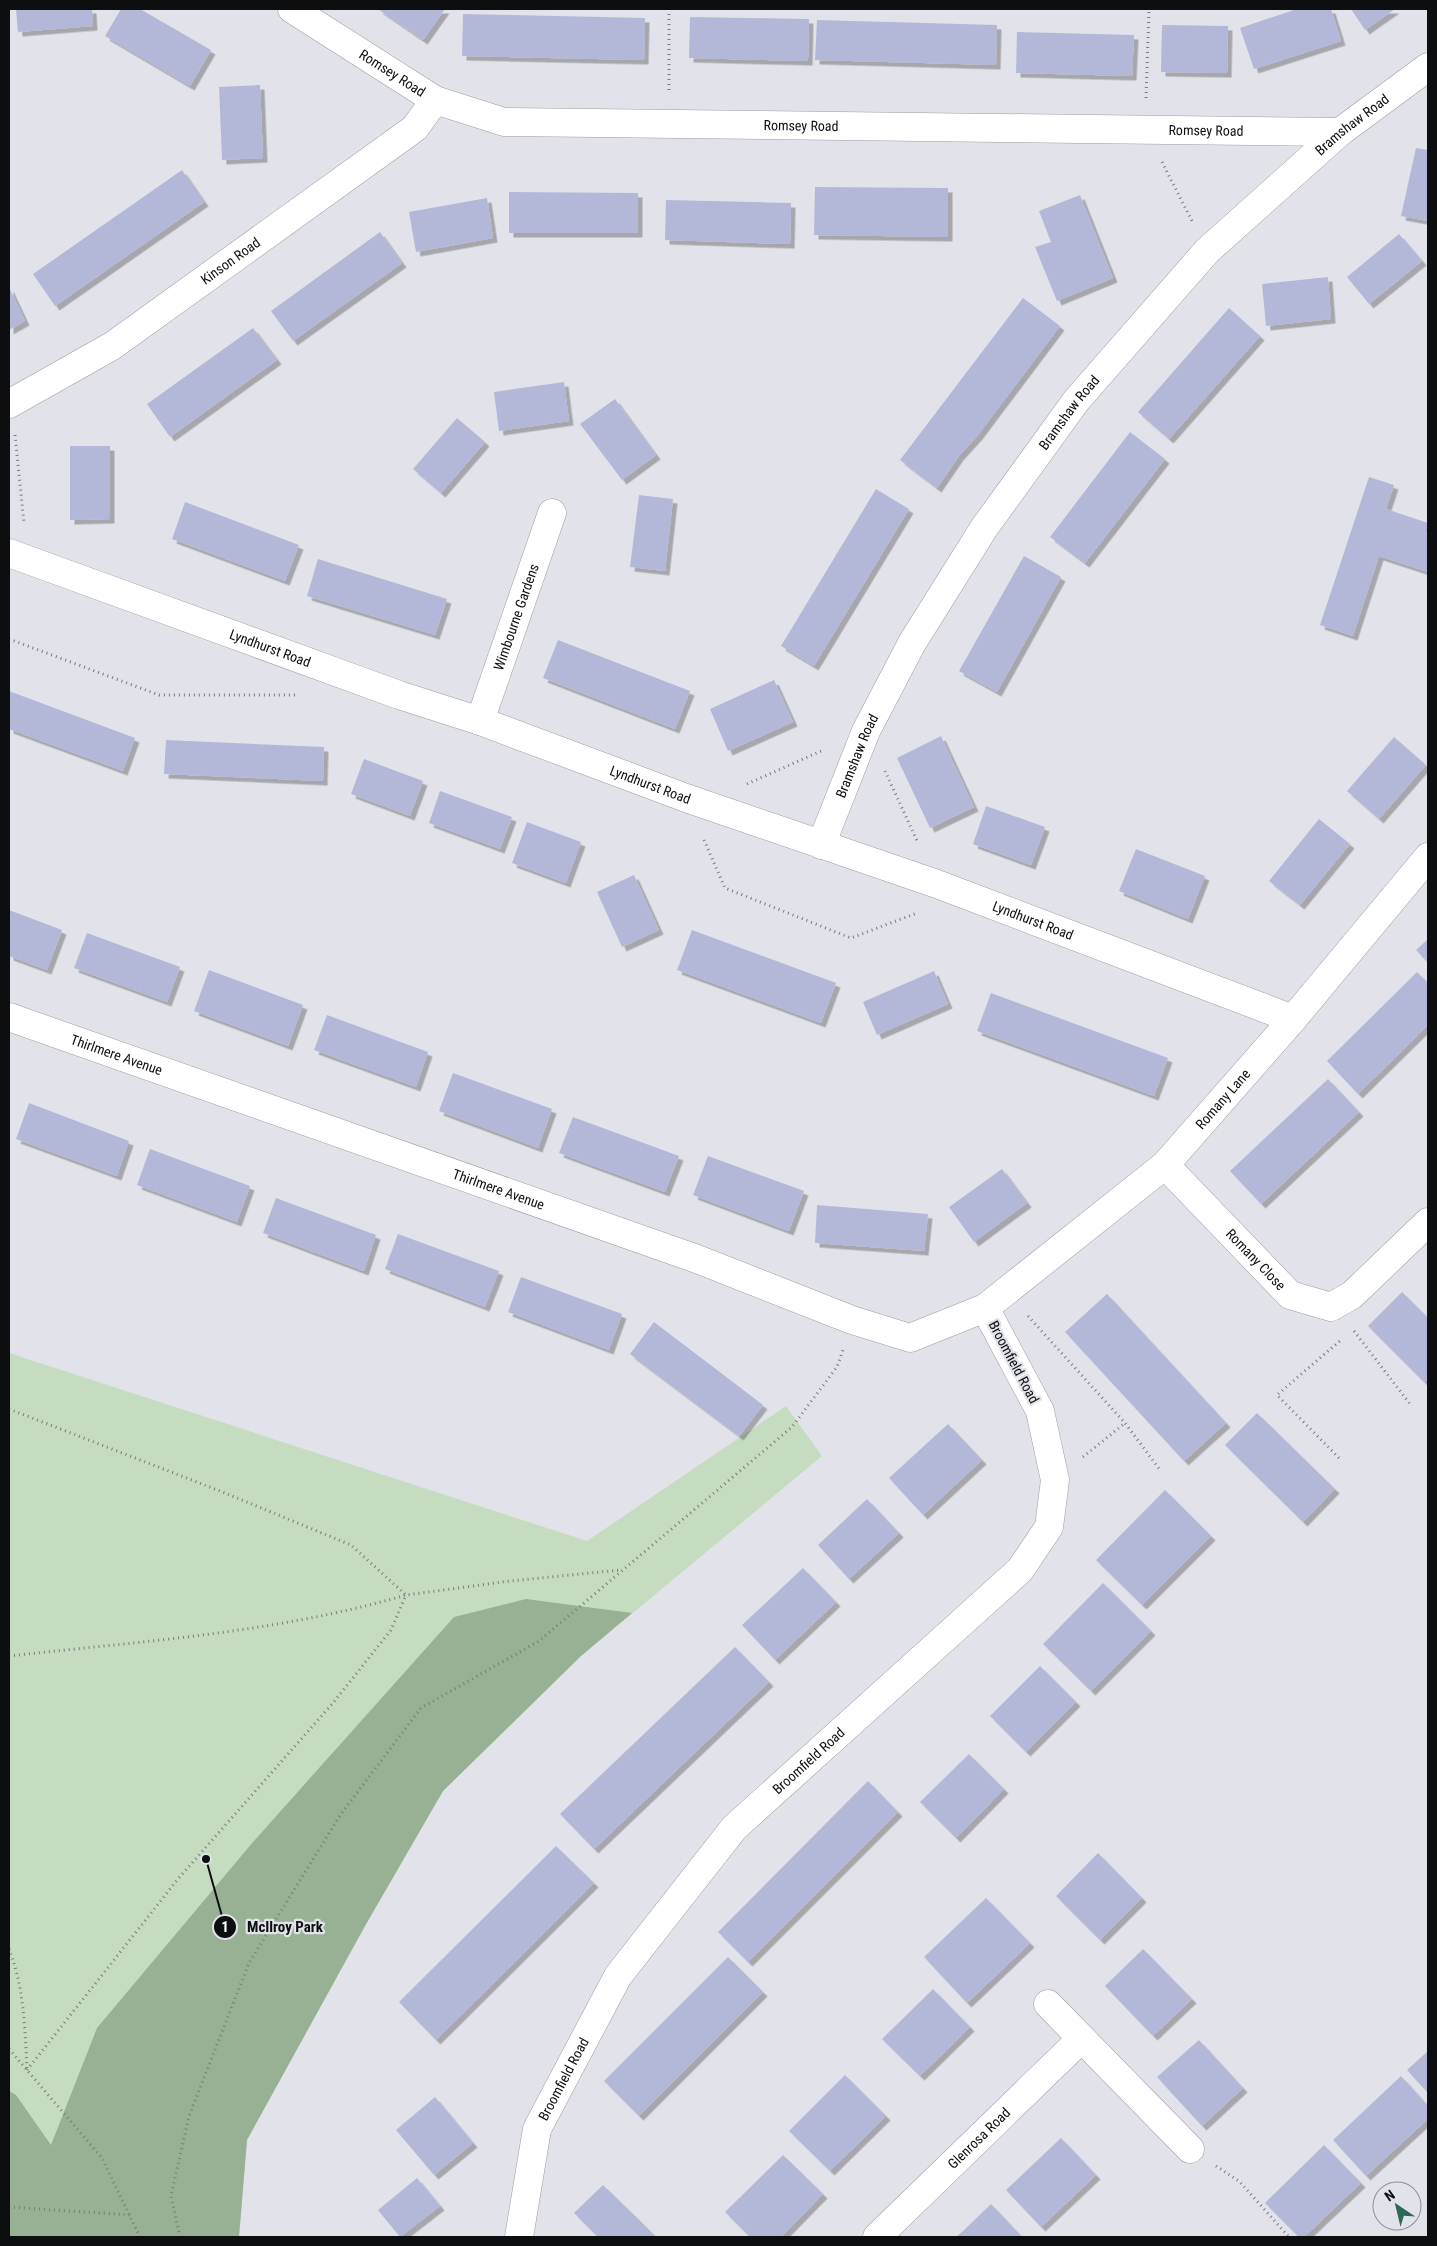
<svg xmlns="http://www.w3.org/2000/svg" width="1437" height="2246" font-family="'Roboto Condensed',sans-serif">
  <defs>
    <filter id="shadow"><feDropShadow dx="4.5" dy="4.5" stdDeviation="0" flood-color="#0004"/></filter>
  </defs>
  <rect width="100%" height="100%" fill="#e2e3ea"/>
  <!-- green -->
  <path fill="#c5dcc1" d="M9 1353 587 1541 786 1406 822 1456 581 1656 443 1791 365 1926 247 2140 239 2237H9Z"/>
  <!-- forest -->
  <path fill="#98b093" d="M526 1599 632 1613 581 1656 443 1791 365 1926 247 2140 239 2237H9V2091L16 2095 51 2145 97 2028 253 1842 454 1617Z"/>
  <!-- building -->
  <g fill="#b3b8d9" filter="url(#shadow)">
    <path d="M16 9H92L93 26 18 32Z"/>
    <path d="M121 9H140L211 50 190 86 105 36Z"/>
    <path d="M378 9H445L423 40Z"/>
    <path d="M1297 9H1331L1341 41 1254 69 1240 28Z"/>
    <path d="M1351 9H1395L1365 30Z"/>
    <path d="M463 14 645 18 644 60 462 56Z"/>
    <path d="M690 17 809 19 808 61 689 58Z"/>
    <path d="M817 20 997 25 996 65 815 60Z"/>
    <path d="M1162 25 1228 26 1227 73 1161 72Z"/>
    <path d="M1017 32 1134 35 1132 76 1016 73Z"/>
    <path d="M260 85 263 158 222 160 219 87Z"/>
    <path d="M1416 148 1428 150V221L1401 216Z"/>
    <path d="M182 170 204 202 55 306 33 274Z"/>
    <path d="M815 187 948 188V237L814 235Z"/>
    <path d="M509 192 638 193V233H509Z"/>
    <path d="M1080 195 1113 278 1057 301 1035 247 1051 242 1039 211Z"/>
    <path d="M487 198 493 238 416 252 409 212Z"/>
    <path d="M666 200 791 203 790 244 665 240Z"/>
    <path d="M380 232 402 263 293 341 271 311Z"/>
    <path d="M1399 234 1422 261 1369 304 1347 277Z"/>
    <path d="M1328 277 1331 319 1266 326 1262 284Z"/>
    <path d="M9 287 25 321 9 330Z"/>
    <path d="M1023 298 1060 326 978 435 959 456 937 488 900 460Z"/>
    <path d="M1229 308 1260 336 1169 439 1138 412Z"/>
    <path d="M253 328 277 360 170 437 147 404Z"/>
    <path d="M564 382 569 421 499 431 494 392Z"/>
    <path d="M615 399 656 455 622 480 580 424Z"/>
    <path d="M457 418 485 442 441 493 413 469Z"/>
    <path d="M1130 432 1165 459 1085 563 1050 537Z"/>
    <path d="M70 446H110V519L70 520Z"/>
    <path d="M1369 477 1394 485 1386 509 1428 523 1425 532 1428 533V572L1379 556 1353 636 1320 625Z"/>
    <path d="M876 489 909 509 814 666 781 646Z"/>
    <path d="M639 495 673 499 665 571 630 567Z"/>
    <path d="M185 502 299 545 285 581 172 539Z"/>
    <path d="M1024 556 1061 577 997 692 959 671Z"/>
    <path d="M318 559 447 599 435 635 307 596Z"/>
    <path d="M558 640 690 691 675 729 543 678Z"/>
    <path d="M774 680 793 722 728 751 710 709Z"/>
    <path d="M9 691 135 738 123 771 9 729Z"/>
    <path d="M941 736 974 807 930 828 897 758Z"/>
    <path d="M1394 737 1426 765 1379 819 1347 791Z"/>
    <path d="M166 740 324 747 323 781 164 774Z"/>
    <path d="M364 759 423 781 410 816 351 794Z"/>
    <path d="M440 791 512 817 500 849 429 823Z"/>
    <path d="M986 806 1045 827 1031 865 973 844Z"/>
    <path d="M1319 819 1350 844 1300 905 1269 881Z"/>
    <path d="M527 822 581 842 566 883 512 863Z"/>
    <path d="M1136 849 1205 876 1188 919 1119 891Z"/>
    <path d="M634 875 659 930 622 947 597 892Z"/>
    <path d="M9 910 62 930 47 970 9 956Z"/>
    <path d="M692 930 836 983 821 1023 677 970Z"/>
    <path d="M87 933 180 967 167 1002 74 968Z"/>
    <path d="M1428 939V963L1416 950Z"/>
    <path d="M209 970 303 1005 288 1046 194 1011Z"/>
    <path d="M934 971 948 1004 877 1035 863 1002Z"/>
    <path d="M1417 972 1428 983V1025L1358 1094 1327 1061Z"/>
    <path d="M991 993 1168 1058 1154 1096 977 1031Z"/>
    <path d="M327 1015 428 1052 416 1087 314 1050Z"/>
    <path d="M453 1073 552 1109 538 1148 439 1111Z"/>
    <path d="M1328 1079 1359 1112 1261 1204 1230 1171Z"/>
    <path d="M29 1103 129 1141 117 1176 16 1139Z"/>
    <path d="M573 1117 679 1156 665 1192 559 1153Z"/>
    <path d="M150 1149 250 1186 237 1222 137 1185Z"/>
    <path d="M708 1156 804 1191 789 1231 693 1195Z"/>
    <path d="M1002 1169 1027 1203 974 1242 949 1207Z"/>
    <path d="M276 1198 376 1235 364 1271 263 1233Z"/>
    <path d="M817 1205 928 1214 924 1251 815 1243Z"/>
    <path d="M398 1234 499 1271 485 1307 385 1269Z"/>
    <path d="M521 1277 622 1314 609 1350 508 1312Z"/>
    <path d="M1402 1292 1428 1318V1379L1424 1382 1368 1326Z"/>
    <path d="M1107 1294 1226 1423 1184 1461 1065 1332Z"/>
    <path d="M654 1322 763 1405 739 1436 630 1354Z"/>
    <path d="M1257 1413 1335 1489 1303 1522 1225 1445Z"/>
    <path d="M948 1424 982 1460 923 1515 889 1478Z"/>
    <path d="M1165 1490 1211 1536 1142 1605 1096 1560Z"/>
    <path d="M867 1499 899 1533 849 1579 818 1545Z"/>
    <path d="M803 1568 836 1602 775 1660 742 1625Z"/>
    <path d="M1103 1583 1151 1631 1091 1691 1043 1644Z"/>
    <path d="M735 1647 769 1682 594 1849 560 1814Z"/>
    <path d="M1040 1666 1076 1702 1026 1752 990 1716Z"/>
    <path d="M969 1754 1004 1789 956 1838 920 1802Z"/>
    <path d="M868 1781 898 1812 748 1962 718 1932Z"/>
    <path d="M556 1846 594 1883 436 2040 399 2002Z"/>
    <path d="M1098 1853 1142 1898 1100 1940 1056 1896Z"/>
    <path d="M986 1898 1030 1943 967 2003 924 1957Z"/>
    <path d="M1143 1949 1192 1999 1153 2036 1105 1986Z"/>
    <path d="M728 1957 763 1992 639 2116 604 2081Z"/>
    <path d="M933 1989 970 2027 920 2076 882 2039Z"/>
    <path d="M1199 2040 1243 2088 1202 2126 1157 2077Z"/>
    <path d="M1428 2051V2093L1407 2070Z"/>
    <path d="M845 2075 886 2116 830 2171 789 2131Z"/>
    <path d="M1401 2076 1428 2106V2119L1366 2176 1333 2140Z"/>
    <path d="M435 2097 473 2143 434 2175 396 2130Z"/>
    <path d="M1061 2138 1096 2175 1041 2227 1006 2190Z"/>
    <path d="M1324 2145 1361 2183 1304 2237H1299L1265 2203Z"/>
    <path d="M783 2155 823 2194 781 2237H750L725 2212Z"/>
    <path d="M417 2178 440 2206 400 2237 378 2210Z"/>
    <path d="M603 2185 635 2216 656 2237H598L574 2213Z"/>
    <path d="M991 2204 1022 2237H956L963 2231Z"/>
  </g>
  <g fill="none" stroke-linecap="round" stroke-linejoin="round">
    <!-- minor casing -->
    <g stroke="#9c9da3" stroke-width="29">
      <g id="minor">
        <path id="s1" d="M292 9 435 100 504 122 1340 132"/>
        <path id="s2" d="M9 404 112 346 415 128 435 100"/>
        <path id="s3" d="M9 553 399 695 480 721 686 798 937 884 1293 1019"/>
        <path id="s4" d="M480 721 552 513"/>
        <path id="s5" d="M821 845 866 731 912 643 984 528 1076 401 1207 251 1340 132 1428 67"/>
        <path id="s6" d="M9 1017 697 1259 852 1320 910 1338 985 1308 1165 1165 1293 1019 1428 857"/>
        <path id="s7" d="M1165 1165 1290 1295 1331 1307 1352 1295 1428 1222"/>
        <path d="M1048 2004 1190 2149"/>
        <path id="s8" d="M519 2237 537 2129 618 1976 734 1828 1020 1570 1049 1527 1055 1480 1040 1411 985 1308"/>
        <path id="s9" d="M877 2237 1081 2039"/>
      </g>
    </g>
    <!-- path -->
    <g stroke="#7a7b7f" stroke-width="3" stroke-dasharray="1 4" stroke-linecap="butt">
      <path d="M669 9V93"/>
      <path d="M1146 98 1149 9"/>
      <path d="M1162 162 1192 221"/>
      <path d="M15 435 24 523"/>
      <path d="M9 639 159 695H298"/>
      <path d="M885 771 918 843"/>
      <path d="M747 784 821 751"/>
      <path d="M704 840 725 888 851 938 917 913"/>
      <path d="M1028 1316 1125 1423 1160 1470"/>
      <path d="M1354 1331 1410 1404"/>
      <path d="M9 1409 220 1491 351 1545 406 1595 510 1581 621 1570"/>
      <path d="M1083 1457 1125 1423"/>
      <path d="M1339 1458 1277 1395 1341 1340"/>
      <path d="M9 1656C143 1641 276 1633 406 1595"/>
      <path d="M9 1949C24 1987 25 2029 27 2069"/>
      <path d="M9 2049 102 2158 140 2237"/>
      <path d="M27 2070 178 1879 333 1703 391 1630 406 1595"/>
      <path d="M1216 2166 1239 2181 1289 2237"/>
      <path d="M9 2207 130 2215"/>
      <path d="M180 2237 171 2196 189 2116 249 1963 341 1814 421 1708 539 1641 792 1427 837 1367 843 1350"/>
    </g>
    <!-- minor -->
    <use href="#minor" stroke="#fff" stroke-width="28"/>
  </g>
  <g text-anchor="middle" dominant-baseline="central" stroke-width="4.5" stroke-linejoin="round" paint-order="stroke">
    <!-- street labels -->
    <g font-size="14" fill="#0d0e10" stroke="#e2e3ea">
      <text stroke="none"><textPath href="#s1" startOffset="119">Romsey Road</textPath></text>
      <text stroke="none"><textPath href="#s1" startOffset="539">Romsey Road</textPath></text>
      <text stroke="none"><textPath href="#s5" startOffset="906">Bramshaw Road</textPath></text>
      <text stroke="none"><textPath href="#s1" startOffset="944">Romsey Road</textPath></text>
      <text stroke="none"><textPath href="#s2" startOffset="264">Kinson Road</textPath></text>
      <text stroke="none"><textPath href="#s5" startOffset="501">Bramshaw Road</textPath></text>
      <text stroke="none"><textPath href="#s4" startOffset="110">Wimbourne Gardens</textPath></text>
      <text stroke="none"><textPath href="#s3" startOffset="278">Lyndhurst Road</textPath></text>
      <text stroke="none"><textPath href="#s5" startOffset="96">Bramshaw Road</textPath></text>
      <text stroke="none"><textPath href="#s3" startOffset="682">Lyndhurst Road</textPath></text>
      <text stroke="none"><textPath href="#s3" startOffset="1088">Lyndhurst Road</textPath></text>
      <text stroke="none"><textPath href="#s6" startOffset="114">Thirlmere Avenue</textPath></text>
      <text stroke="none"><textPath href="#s6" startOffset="1355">Romany Lane</textPath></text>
      <text stroke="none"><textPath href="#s6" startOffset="519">Thirlmere Avenue</textPath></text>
      <text stroke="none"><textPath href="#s7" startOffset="131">Romany Close</textPath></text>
      <text transform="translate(1014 1362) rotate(62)">Broomfield Road</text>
      <text stroke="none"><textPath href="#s8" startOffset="571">Broomfield Road</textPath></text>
      <text stroke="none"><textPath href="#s8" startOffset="166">Broomfield Road</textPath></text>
      <text stroke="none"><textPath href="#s9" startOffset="142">Glenrosa Road</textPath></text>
    </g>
  </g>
  <!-- callouts -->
  <path fill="none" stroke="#0d0e10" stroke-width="2" d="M206 1859L225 1927"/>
  <g fill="#0d0e10" stroke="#e2e3ea" stroke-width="2">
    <circle cx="206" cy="1859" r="5"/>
    <circle cx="225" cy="1927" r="12"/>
  </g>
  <g font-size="15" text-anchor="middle" font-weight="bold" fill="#fff">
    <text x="225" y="1932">1</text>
  </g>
  <g font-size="15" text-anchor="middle" font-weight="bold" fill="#0d0e10" stroke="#e2e3ea" stroke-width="4.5" stroke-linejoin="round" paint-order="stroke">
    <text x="285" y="1932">McIlroy Park</text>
  </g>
  <!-- border -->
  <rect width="1437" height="2246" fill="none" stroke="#0d0e10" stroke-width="20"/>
  <!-- north arrow -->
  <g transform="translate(1397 2206) rotate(325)"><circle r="24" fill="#e2e3ea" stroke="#8d8e93"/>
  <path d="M0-4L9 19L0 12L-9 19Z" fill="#2c6a55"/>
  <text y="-8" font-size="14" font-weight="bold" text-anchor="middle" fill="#0d0e10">N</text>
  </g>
</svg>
